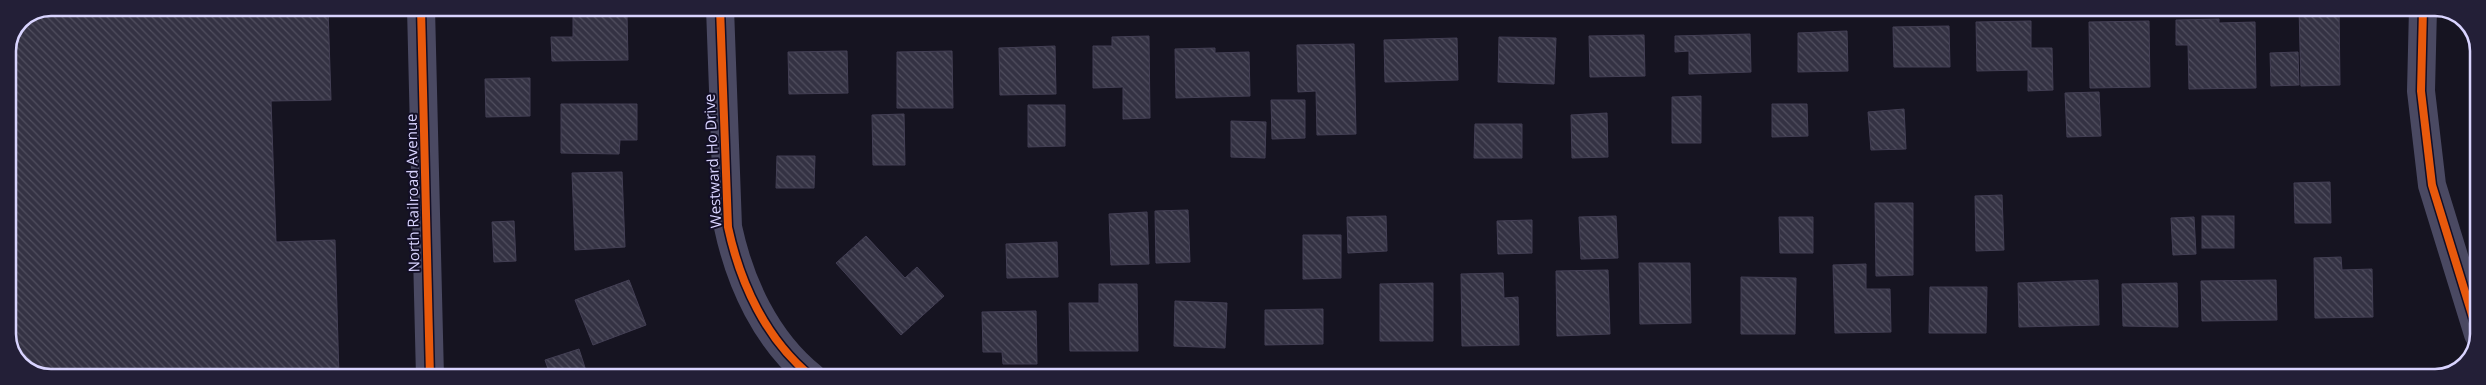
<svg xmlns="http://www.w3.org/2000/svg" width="2486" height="385" font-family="'Open Sans',sans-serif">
  <defs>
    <pattern id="building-back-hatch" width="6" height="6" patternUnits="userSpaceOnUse" patternTransform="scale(1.25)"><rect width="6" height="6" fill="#343243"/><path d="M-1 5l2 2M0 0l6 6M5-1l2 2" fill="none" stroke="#514f5f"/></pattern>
  </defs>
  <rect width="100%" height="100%" fill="#161421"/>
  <!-- building -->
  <g fill="url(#building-back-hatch)" stroke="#433f54">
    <path d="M52 8H328L331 100 271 101 276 242 335 240 339 377H45L20 364 8 339 7 52 21 20Z"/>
    <path d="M516 8H574V12L516 14Z"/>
    <path d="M2299 8H2339L2340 85 2301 86Z"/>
    <path d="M627 15 628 60 552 61 551 37H573V16Z"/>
    <path d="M2219 19V23L2255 22 2256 88 2189 89 2188 45H2176V20Z"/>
    <path d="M2031 21V48H2052L2053 90 2028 91V70L1977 71 1976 22Z"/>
    <path d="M2149 21 2150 87 2090 88 2089 22Z"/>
    <path d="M1949 26 1950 67H1894L1893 27Z"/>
    <path d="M1847 31 1848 71 1798 72V33Z"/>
    <path d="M1750 34 1751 72 1689 74V51L1675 52V36Z"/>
    <path d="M1644 35 1645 76 1590 77 1589 36Z"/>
    <path d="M1149 36 1150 118 1123 119V87L1093 88V46H1112V37Z"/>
    <path d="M1499 37 1556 38 1554 84 1498 82Z"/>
    <path d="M1457 38 1458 80 1385 82 1384 40Z"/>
    <path d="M1354 44 1356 134 1317 135 1316 91 1298 92 1297 45Z"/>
    <path d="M1055 46 1056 94 1000 95 999 48Z"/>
    <path d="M1215 48V53L1249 52 1250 96 1176 98 1175 49Z"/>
    <path d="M847 51 848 93 789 94 788 52Z"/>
    <path d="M952 51 953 108H897V52Z"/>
    <path d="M2298 52 2299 85 2271 86 2270 53Z"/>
    <path d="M530 78V116L486 117 485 79Z"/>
    <path d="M2099 92 2101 136 2067 137 2065 93Z"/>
    <path d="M1701 96V143H1672V97Z"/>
    <path d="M1271 100H1305V138L1272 139Z"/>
    <path d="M561 104H637V140H620L619 154 561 153Z"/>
    <path d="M1772 104H1807L1808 136 1772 137Z"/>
    <path d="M1028 105H1065V146L1028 147Z"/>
    <path d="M1904 109 1906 149 1871 150 1868 112Z"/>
    <path d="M1607 113 1608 157 1572 158 1571 115Z"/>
    <path d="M904 114 905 165H873L872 115Z"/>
    <path d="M1231 121 1266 122 1265 158 1231 157Z"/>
    <path d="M1475 124H1522V158H1474Z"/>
    <path d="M777 156H815L814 188H776Z"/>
    <path d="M622 172 625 247 575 250 572 173Z"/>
    <path d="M2330 182 2331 223H2295L2294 183Z"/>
    <path d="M2002 195 2004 250 1976 251 1975 196Z"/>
    <path d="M1875 203H1913V275L1876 276Z"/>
    <path d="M1188 210 1190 262 1156 263 1155 211Z"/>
    <path d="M1147 212 1149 264 1111 265 1109 214Z"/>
    <path d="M1386 216 1387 251 1348 253 1347 217Z"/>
    <path d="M1616 216 1618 258 1581 259 1579 217Z"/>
    <rect x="2202" y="216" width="32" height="32"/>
    <path d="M1779 217H1813V253H1780Z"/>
    <path d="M2194 217 2196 254 2173 255 2171 218Z"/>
    <path d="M1532 220V253L1498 254 1497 221Z"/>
    <path d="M514 221 516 261 494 262 492 222Z"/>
    <path d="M1303 235H1341V278L1303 279Z"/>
    <path d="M866 236 905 278 917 267 944 296 901 335 836 263Z"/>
    <path d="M1057 242 1058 277 1007 278 1006 244Z"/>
    <path d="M2341 257 2342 270 2372 269 2373 317 2315 318 2314 258Z"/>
    <path d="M1639 263H1690L1691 323 1640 324Z"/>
    <path d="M1866 264V289H1890L1891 332 1835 333 1833 265Z"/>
    <path d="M1608 270 1610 334 1557 336 1556 271Z"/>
    <path d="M1503 273 1504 298 1518 297 1519 345 1462 346 1461 274Z"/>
    <path d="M1741 277 1796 278 1795 334H1741Z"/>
    <path d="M629 280 646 325 593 345 575 300Z"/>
    <path d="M2098 280 2099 325 2019 327 2018 283Z"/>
    <path d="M2276 280 2277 320 2202 321 2201 281Z"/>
    <path d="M1433 283V341H1380V284Z"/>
    <path d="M2177 283 2178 327 2123 326 2122 284Z"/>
    <path d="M1099 284H1137L1138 351H1070L1069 303H1099Z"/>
    <path d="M1930 287H1987L1986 333H1929Z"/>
    <path d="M1175 301 1227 303 1225 348 1174 346Z"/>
    <path d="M1323 309V344L1265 345V310Z"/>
    <path d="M1036 311 1037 364H1003L1002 352H983L982 312Z"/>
    <path d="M579 349 588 377H551L545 360Z"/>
  </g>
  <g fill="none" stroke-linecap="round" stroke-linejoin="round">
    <!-- street -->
    <g stroke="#4a4962" stroke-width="28">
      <path d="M421 8 430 377"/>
      <path d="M720 8 728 227C740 283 766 340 812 377"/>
      <path d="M2423 8 2421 91 2432 185 2478 334"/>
    </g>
    <!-- cycleway casing -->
    <g stroke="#130f26" stroke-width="11">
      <g id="cycleway">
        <path d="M421 8 430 377"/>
        <path d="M720 8 728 227C740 283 766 340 812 377"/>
        <path d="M2423 8 2421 91 2432 185 2478 334"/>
      </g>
    </g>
    <!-- cycleway -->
    <use href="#cycleway" stroke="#e8590c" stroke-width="8"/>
  </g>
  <g text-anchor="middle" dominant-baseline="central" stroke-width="4" stroke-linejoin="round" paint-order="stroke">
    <!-- street labels -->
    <g font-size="15" fill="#d9d4ff" stroke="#130f26">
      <text transform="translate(712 161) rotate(-93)">Westward Ho Drive</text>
      <text transform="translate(412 193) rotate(-91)">North Railroad Avenue</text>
    </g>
  </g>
  <!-- crop -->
  <path d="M0 0H2486V385H0ZM51 16H2435A35 35 0 0 1 2470 51V334A35 35 0 0 1 2435 369H51A35 35 0 0 1 16 334V51A35 35 0 0 1 51 16Z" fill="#231f37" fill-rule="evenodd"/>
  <path fill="none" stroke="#d9d4ff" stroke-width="2.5" d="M51 16H2435A35 35 0 0 1 2470 51V334A35 35 0 0 1 2435 369H51A35 35 0 0 1 16 334V51A35 35 0 0 1 51 16Z"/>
</svg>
